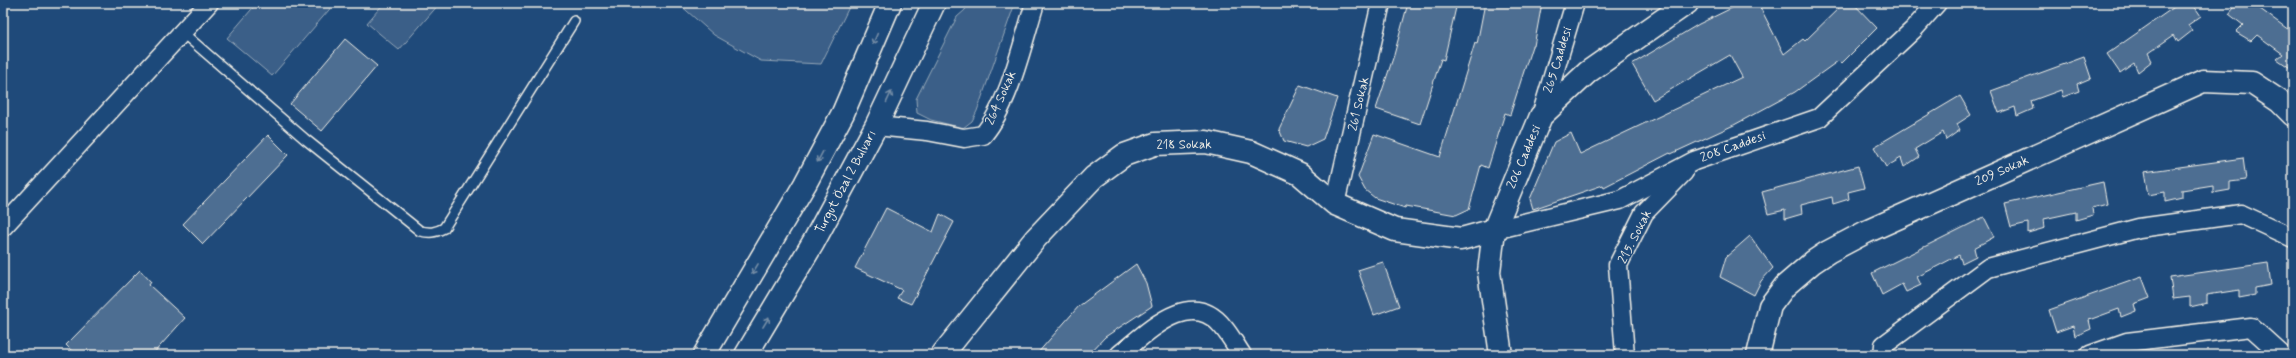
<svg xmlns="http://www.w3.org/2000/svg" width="2296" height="358" font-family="Mynerve,sans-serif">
  <rect width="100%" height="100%" fill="#1f4a7a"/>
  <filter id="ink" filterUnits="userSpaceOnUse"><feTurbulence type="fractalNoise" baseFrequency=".025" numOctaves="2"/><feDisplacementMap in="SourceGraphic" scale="8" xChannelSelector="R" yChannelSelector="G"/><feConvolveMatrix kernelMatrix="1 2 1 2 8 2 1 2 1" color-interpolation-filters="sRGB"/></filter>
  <g filter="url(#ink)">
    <!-- green -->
    <g fill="#3a5f88" stroke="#97a8b8">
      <path d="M257 3H335L272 76 227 38Z"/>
      <path d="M384 3H440L399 50 367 23Z"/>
      <path d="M678 3H851L821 64 761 61 714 35Z"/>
      <path d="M968 3H1015L977 111 972 121 963 128 931 120 917 113 916 99 957 17 965 10Z"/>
    </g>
    <!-- building -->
    <g fill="#4d6e92" stroke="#f4f1e8">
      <path d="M1408 3H1457L1444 60 1441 59 1420 124 1376 109 1394 55Z"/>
      <path d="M1485 3H1542L1534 46H1532L1510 115 1505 113 1488 168 1481 165 1469 209 1456 215 1406 206 1405 208 1375 198 1365 190 1358 177 1374 134 1440 157 1475 43 1477 44Z"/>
      <path d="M1742 3H1758L1784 54 1803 39 1805 41 1844 3H1853L1877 28 1841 64 1838 61 1795 92 1734 125 1671 154 1670 153 1604 187 1603 185 1533 209 1530 199 1554 142 1571 133 1580 154 1742 77 1730 55 1653 100 1632 64 1699 24Z"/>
      <path d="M2180 3H2192L2201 16 2188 25 2192 31 2178 42 2174 35 2148 53 2152 61 2138 72 2134 63 2120 73 2107 54Z"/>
      <path d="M2238 3H2252L2293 33V70L2277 59 2283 54 2257 35 2251 41 2236 32 2243 25 2229 14Z"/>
      <path d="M345 39 377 66 322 131 290 104Z"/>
      <path d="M2084 57 2091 78 2077 84 2079 91 2063 97 2061 90 2031 101 2033 109 2017 116 2015 107 1999 113 1991 91Z"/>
      <path d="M1300 85 1337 98 1323 139 1306 147 1284 141 1279 129Z"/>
      <path d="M1960 96 1971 115 1957 124 1960 130 1946 140 1943 132 1915 149 1919 157 1904 167 1901 158 1886 167 1874 147Z"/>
      <path d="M268 135 288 155 203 244 183 224Z"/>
      <path d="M2243 158 2246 180 2230 182V190L2213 193V185L2182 190V198L2165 202V192L2148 195 2144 172Z"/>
      <path d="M1858 166 1864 188 1848 192 1849 199 1833 204 1832 197 1801 205 1802 214 1785 219V210L1768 214 1762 192Z"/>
      <path d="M2103 182 2107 204 2092 208 2093 215 2076 220V212L2044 219 2045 228 2028 233V223L2011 227 2005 204Z"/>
      <path d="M886 208 933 232 940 214 954 222 911 304 897 298 902 290 855 268Z"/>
      <path d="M1984 217 1994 237 1974 248 1976 256 1962 263 1959 255 1917 277 1921 285 1906 292 1902 284 1882 295 1872 273Z"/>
      <path d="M1750 236 1773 268 1761 281 1754 295 1720 277 1726 257Z"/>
      <path d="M1383 262 1399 306 1374 315 1358 270Z"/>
      <path d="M2268 263 2271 285 2255 288V295L2239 298V290L2207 295V303L2190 307V297L2173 299 2170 277Z"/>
      <path d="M1136 264 1146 283 1152 306 1105 337 1088 355H1036L1079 306Z"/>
      <path d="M140 270 151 282 149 285 185 318 152 355H76L66 345Z"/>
      <path d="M2142 277 2150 298 2134 304 2136 311 2121 317 2119 309 2089 320 2091 329 2075 336 2073 326 2056 332 2049 310Z"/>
    </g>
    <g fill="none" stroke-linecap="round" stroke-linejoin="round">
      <!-- lane casing -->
      <g stroke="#f4f1e8" stroke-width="12">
        <path id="lane" d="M183 33 305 139 420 231C429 233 435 233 444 228L574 21"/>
      </g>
      <!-- street casing -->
      <g stroke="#f4f1e8" stroke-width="21">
        <g id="street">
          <path d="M1541 116 1575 3"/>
          <path d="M876 126 927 131 964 138 983 135C1009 105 1023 42 1035 3"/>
          <path d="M1335 204 1381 3"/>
          <path d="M3 227 209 3"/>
          <path d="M1494 230 1620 200 1694 161 1819 118 1913 30 1937 3"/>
          <path d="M1119 355C1146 334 1190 286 1223 327 1230 335 1236 346 1242 355"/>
          <path d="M1625 355 1618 265 1644 213 1684 172"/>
          <path d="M1883 355 1884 345 1988 268 2139 228 2241 214 2293 238"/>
          <path d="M2090 355 2127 342 2251 327 2282 355"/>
        </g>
      </g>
      <!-- secondary casing -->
      <g stroke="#f4f1e8" stroke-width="25">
        <g id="secondary">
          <path d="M942 355 1036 238 1094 177 1124 155 1155 144 1206 142 1251 152 1300 174 1335 204 1395 230 1461 239 1494 230"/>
          <path d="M1501 355 1489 272 1494 230 1541 116 1588 72 1687 3"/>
          <path d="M1758 355 1770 306 1785 286 1813 262 1828 252 1866 232 2203 81 2252 83 2279 101 2293 115"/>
        </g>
      </g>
      <!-- highway casing -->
      <g stroke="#f4f1e8" stroke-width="25">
        <g id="highway">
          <path d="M704 355 805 184 843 113 890 3"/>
          <path d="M746 355 813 243 876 126 934 3"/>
        </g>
      </g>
      <!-- lane -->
      <use href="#lane" stroke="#1f4a7a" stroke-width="9"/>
      <!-- street -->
      <use href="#street" stroke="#1f4a7a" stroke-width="18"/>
      <!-- secondary -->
      <use href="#secondary" stroke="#1f4a7a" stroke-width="22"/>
      <!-- highway -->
      <use href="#highway" stroke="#1f4a7a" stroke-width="22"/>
    </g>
    <!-- one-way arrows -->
    <defs><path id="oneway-shaft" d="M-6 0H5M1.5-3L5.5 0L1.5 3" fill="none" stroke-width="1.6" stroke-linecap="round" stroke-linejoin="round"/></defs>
    <g stroke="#748da6">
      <use href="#oneway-shaft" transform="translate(875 39) rotate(113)"/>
      <use href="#oneway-shaft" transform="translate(889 97) rotate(-65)"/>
      <use href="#oneway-shaft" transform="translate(820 157) rotate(118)"/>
      <use href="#oneway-shaft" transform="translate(755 269) rotate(121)"/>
      <use href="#oneway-shaft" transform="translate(766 322) rotate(-59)"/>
    </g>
  </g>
  <g text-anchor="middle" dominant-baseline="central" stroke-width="3" stroke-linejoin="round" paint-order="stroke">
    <!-- street labels -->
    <g font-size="13" fill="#f4f1e8" stroke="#1f4a7a">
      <text transform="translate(1558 60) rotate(-73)">265 Caddesi</text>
      <text transform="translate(1001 98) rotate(-66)">264 Sokak</text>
      <text transform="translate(1359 104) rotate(-77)">261 Sokak</text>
      <text transform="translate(1184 145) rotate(-1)">218 Sokak</text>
      <text transform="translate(1733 147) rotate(-20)">208 Caddesi</text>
      <text transform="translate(1524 157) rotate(-67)">206 Caddesi</text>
      <text transform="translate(2002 171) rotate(-24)">209 Sokak</text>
      <text transform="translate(846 182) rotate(-62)">Turgut Özal 2 Bulvarı</text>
      <text transform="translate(1635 237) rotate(-63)">215. Sokak</text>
    </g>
  </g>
  <!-- margin -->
  <rect width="2296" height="358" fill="none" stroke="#1f4a7a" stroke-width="16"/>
  <rect x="8" y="8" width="2280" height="342" fill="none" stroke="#f4f1e8" stroke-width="1.5" filter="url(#ink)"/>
</svg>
